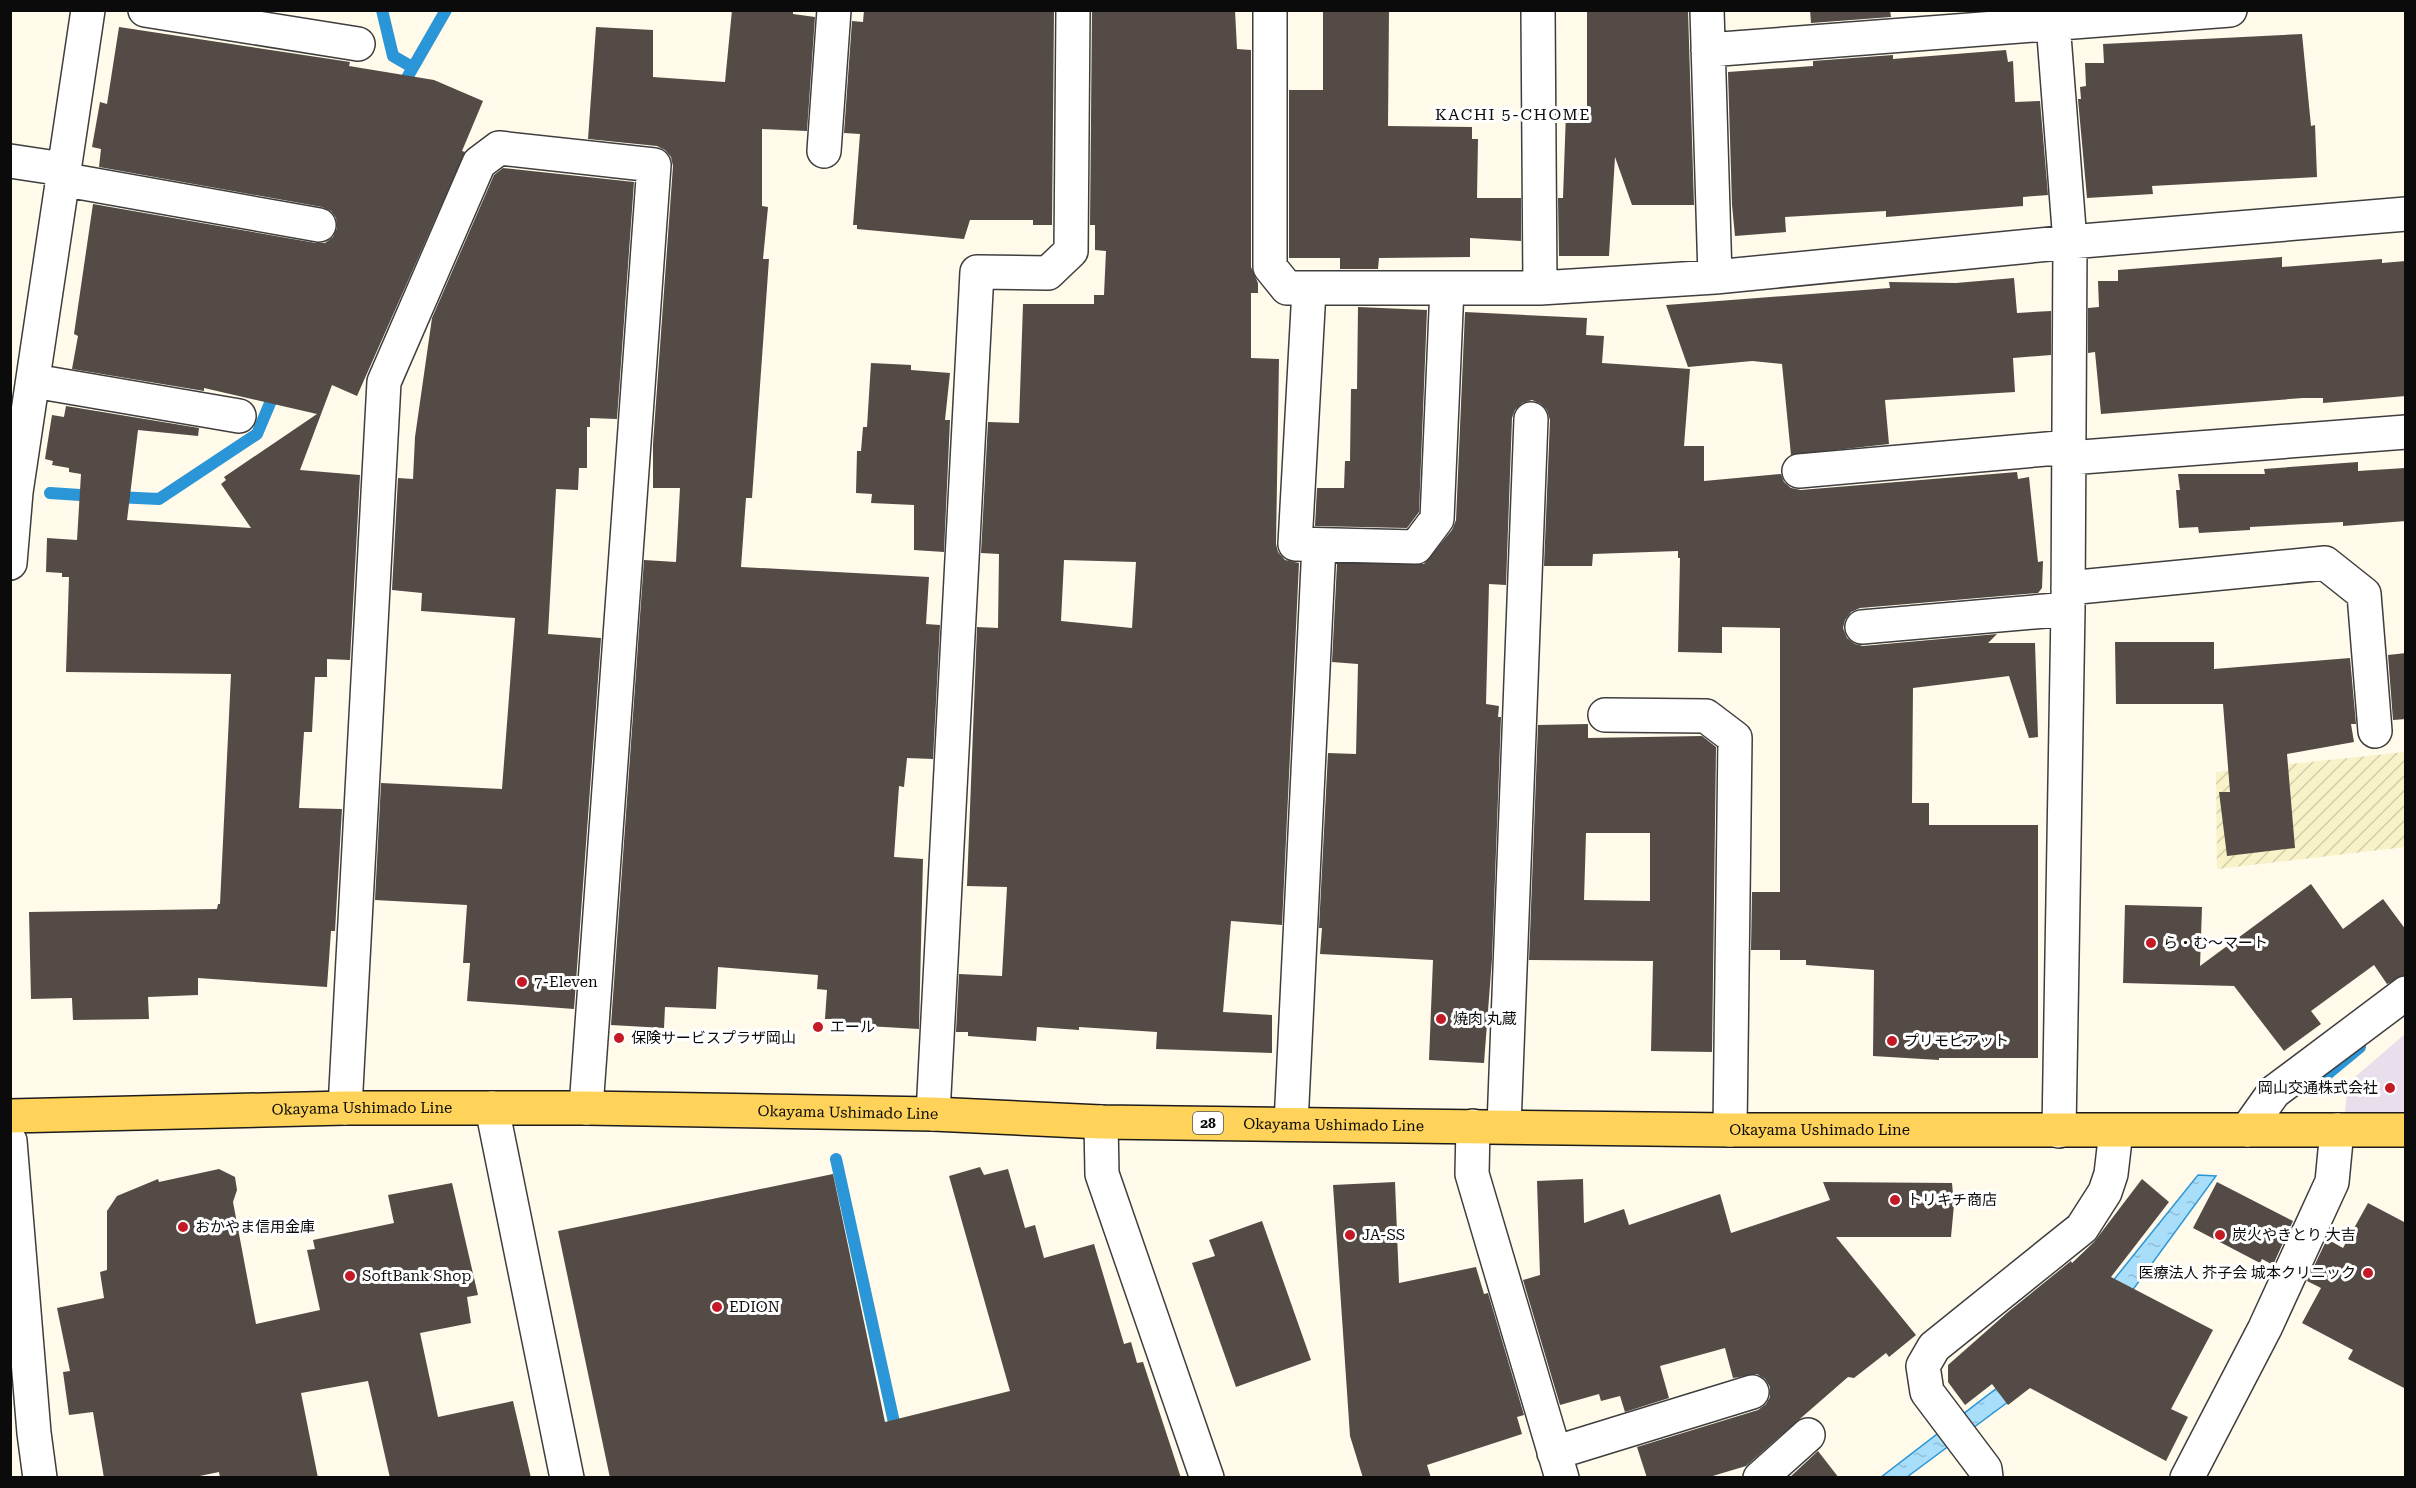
<svg xmlns="http://www.w3.org/2000/svg" width="2416" height="1488" font-family="'Roboto Serif','Noto Sans JP',serif">
<style>
.industrial{fill:#e9deeb}
.farmland{fill:url(#farmland-furrows)}
.water{fill:url(#water-ripples);stroke:#2b96d7;stroke-width:1.5}
.lines{fill:none;stroke-linecap:round;stroke-linejoin:round}
.stream{stroke:#2b96d7;stroke-width:12}
.building{fill:#544b46;fill-rule:evenodd}
.minor-casing{stroke:#3e3e3e;stroke-width:36}
.major-casing{stroke:#1c1c1c;stroke-width:36}
.minor{stroke:#fff;stroke-width:33}
.major{stroke:#ffd359;stroke-width:33}
.poi-dot{fill:#c41a26;stroke:#fff;stroke-width:2}
.labels{text-anchor:middle;dominant-baseline:central;stroke-width:6;stroke-linejoin:round;paint-order:stroke}
.shield{fill:#fff;stroke:#545454;stroke-width:1.5}
.shield-label{font-size:14px;font-weight:bold;fill:#0b0b0b}
.poi-label{font-size:15px;fill:#0b0b0b;stroke:#fff;text-anchor:start}
.street-label{font-size:15px;fill:#0b0b0b;stroke:#fff}
.neighbourhood-label{font-size:16px;letter-spacing:1.5px;fill:#0b0b0b;stroke:#fff}
</style>
<defs>
<pattern id="farmland-furrows" width="10" height="10" patternUnits="userSpaceOnUse" patternTransform="scale(1.5)"><rect width="10" height="10" fill="#f7f2c7"/><path d="M-1 1l2-2M0 10L10 0M9 11l2-2" fill="none" stroke="#d2ceaa"/></pattern>
<pattern id="water-ripples" width="26" height="14" patternUnits="userSpaceOnUse" patternTransform="scale(1.5)"><rect width="26" height="14" fill="#a9defb"/><path d="M2 4q2-2 4 0t4 0M15 11q2-2 4 0t4 0" fill="none" stroke="#90bdd6"/></pattern>
</defs>
<rect width="100%" height="100%" fill="#fffae9"/>
<!-- industrial -->
<path class="industrial" d="M 2405,1034 L 2405,1112 L 2345,1112 L 2348,1083 Z"/>
<!-- farmland -->
<path class="farmland" d="M 2405,752 L 2405,847 L 2217,869 L 2216,772 Z"/>
<!-- water -->
<path class="water" d="M 2198,1175 L 2216,1176 L 2102,1332 L 1907,1477 L 1880,1478 L 2075,1328 Z"/>
<g class="lines">
<!-- stream -->
<path class="stream" d="M 382,10 L 393,56 L 412,67
M 400,90 L 446,10
M 50,493 L 95,496
M 116,497 L 159,499 L 257,434 L 276,389
M 2314,1085 L 2360,1047
M 836,1159 L 897,1436"/>
</g>
<!-- building -->
<path class="building" d="M 732,10 L 793,10 L 793,14 L 815,17 L 807,131 L 762,129 L 762,206 L 768,207 L 763,259 L 769,259 L 752,498 L 746,498 L 741,567 L 929,577 L 926,624 L 940,625 L 933,759 L 907,758 L 904,787 L 899,786 L 894,857 L 923,859 L 919,1029 L 832,1024 L 832,1019 L 825,1019 L 827,990 L 817,989 L 818,975 L 718,967 L 716,1009 L 665,1007 L 664,1028 L 611,1025 L 644,560 L 676,562 L 680,488 L 653,488 L 653,444 L 673,166 L 671,157 L 665,150 L 657,146 L 588,139 L 596,27 L 653,30 L 653,77 L 725,82 Z
M 864,10 L 1054,10 L 1052,225 L 1033,225 L 1033,220 L 970,220 L 964,239 L 857,229 L 857,225 L 853,225 L 860,134 L 844,133 L 852,21 L 863,22 Z
M 1092,10 L 1235,10 L 1237,49 L 1251,50 L 1251,267 L 1258,283 L 1258,293 L 1251,293 L 1251,358 L 1279,359 L 1276,544 L 1278,552 L 1285,560 L 1299,563 L 1282,925 L 1231,921 L 1223,1012 L 1272,1015 L 1272,1053 L 1156,1049 L 1157,1032 L 1079,1027 L 1079,1030 L 1037,1027 L 1036,1041 L 968,1036 L 968,1032 L 956,1032 L 959,974 L 1002,976 L 1007,887 L 967,886 L 977,627 L 998,628 L 999,554 L 981,553 L 988,422 L 1019,423 L 1023,304 L 1094,304 L 1094,295 L 1104,295 L 1106,251 L 1095,250 L 1095,225 L 1090,225 ZM 1064,560 L 1136,562 L 1132,628 L 1061,621 Z
M 1323,10 L 1389,10 L 1388,126 L 1472,127 L 1472,139 L 1478,139 L 1477,198 L 1521,198 L 1521,241 L 1470,238 L 1470,257 L 1379,258 L 1378,269 L 1340,269 L 1340,258 L 1289,258 L 1289,90 L 1323,90 Z
M 1587,10 L 1688,10 L 1694,205 L 1632,205 L 1615,157 L 1609,256 L 1559,256 L 1558,198 L 1563,198 L 1566,112 L 1587,111 Z
M 1810,10 L 1890,10 L 1891,17 L 1811,23 Z
M 119,27 L 350,62 L 349,66 L 434,80 L 483,101 L 462,151 L 465,152 L 357,396 L 332,385 L 300,470 L 360,475 L 350,660 L 327,659 L 327,677 L 315,677 L 312,732 L 304,732 L 299,808 L 342,809 L 335,931 L 331,931 L 327,987 L 198,978 L 198,995 L 148,997 L 149,1019 L 73,1020 L 72,998 L 31,999 L 29,912 L 217,909 L 218,904 L 220,904 L 231,674 L 66,672 L 69,577 L 62,577 L 62,573 L 46,572 L 47,538 L 77,540 L 81,474 L 69,472 L 69,468 L 52,465 L 53,461 L 45,459 L 52,415 L 64,417 L 66,406 L 199,428 L 198,436 L 138,430 L 127,520 L 251,528 L 221,484 L 226,480 L 224,477 L 317,414 L 204,388 L 204,391 L 72,369 L 78,336 L 74,334 L 93,204 L 316,243 L 325,243 L 333,237 L 337,228 L 336,218 L 331,211 L 322,207 L 99,167 L 101,149 L 92,147 L 100,102 L 107,104 Z
M 2302,34 L 2311,126 L 2315,125 L 2317,177 L 2152,186 L 2153,194 L 2087,198 L 2078,99 L 2081,99 L 2080,87 L 2086,86 L 2085,63 L 2104,63 L 2103,44 Z
M 2006,50 L 2008,62 L 2013,61 L 2015,102 L 2040,101 L 2048,195 L 2023,197 L 2023,206 L 1961,211 L 1886,217 L 1886,211 L 1785,217 L 1786,232 L 1735,236 L 1732,205 L 1728,72 L 1813,66 L 1813,61 L 1893,55 L 1893,59 Z
M 503,168 L 634,182 L 617,419 L 590,418 L 590,427 L 587,427 L 587,468 L 579,468 L 578,490 L 556,489 L 548,634 L 601,638 L 574,1009 L 467,1001 L 470,963 L 463,963 L 467,905 L 375,900 L 381,783 L 502,789 L 515,618 L 421,611 L 422,593 L 392,590 L 398,478 L 413,479 L 415,437 L 432,318 L 494,175 Z
M 2282,257 L 2282,267 L 2382,259 L 2382,263 L 2406,261 L 2406,396 L 2323,403 L 2323,398 L 2303,398 L 2101,414 L 2095,352 L 2088,353 L 2088,308 L 2099,307 L 2098,281 L 2118,281 L 2118,270 Z
M 2014,278 L 2017,313 L 2051,311 L 2051,355 L 2013,358 L 2015,392 L 1885,400 L 1889,444 L 1791,455 L 1782,364 L 1752,361 L 1688,367 L 1666,305 L 1890,288 L 1889,282 L 1956,283 Z
M 1358,307 L 1427,310 L 1419,512 L 1407,528 L 1315,526 L 1317,488 L 1344,488 L 1345,461 L 1350,461 L 1351,389 L 1357,389 Z
M 1465,312 L 1587,318 L 1586,335 L 1604,336 L 1602,363 L 1690,369 L 1684,446 L 1704,446 L 1704,481 L 1781,474 L 1784,482 L 1791,488 L 1801,490 L 2017,472 L 2018,479 L 2029,477 L 2038,562 L 2043,561 L 2042,588 L 2038,593 L 1860,608 L 1851,612 L 1845,620 L 1843,628 L 1847,638 L 1855,644 L 1863,646 L 1997,634 L 1988,643 L 2035,643 L 2038,737 L 2029,738 L 2009,676 L 1913,688 L 1912,803 L 1929,803 L 1929,825 L 2038,825 L 2038,1058 L 1939,1058 L 1939,1060 L 1873,1056 L 1874,970 L 1806,965 L 1806,960 L 1780,960 L 1780,950 L 1751,950 L 1752,892 L 1780,892 L 1780,628 L 1722,627 L 1722,653 L 1678,652 L 1680,558 L 1678,558 L 1678,551 L 1593,554 L 1592,566 L 1544,566 L 1550,420 L 1547,410 L 1541,404 L 1532,400 L 1522,403 L 1515,410 L 1512,418 L 1506,585 L 1489,584 L 1486,704 L 1499,706 L 1498,717 L 1501,717 L 1492,959 L 1484,1063 L 1429,1060 L 1433,960 L 1320,954 L 1322,928 L 1319,928 L 1328,753 L 1356,754 L 1358,664 L 1332,662 L 1337,564 L 1424,564 L 1452,530 L 1456,520 Z
M 871,363 L 911,365 L 911,370 L 950,373 L 945,420 L 950,420 L 944,552 L 914,550 L 914,505 L 871,503 L 872,494 L 856,493 L 857,451 L 861,451 L 863,427 L 867,427 Z
M 2358,462 L 2358,471 L 2405,468 L 2406,521 L 2343,526 L 2343,522 L 2250,527 L 2250,530 L 2199,533 L 2198,527 L 2179,528 L 2176,490 L 2180,490 L 2178,474 L 2265,474 L 2264,469 Z
M 2115,642 L 2214,642 L 2214,669 L 2350,658 L 2356,724 L 2351,724 L 2354,742 L 2287,754 L 2295,848 L 2227,856 L 2219,792 L 2230,792 L 2223,704 L 2116,704 Z
M 2406,653 L 2406,719 L 2393,720 L 2388,655 Z
M 1588,724 L 1588,738 L 1702,736 L 1716,747 L 1712,1052 L 1651,1051 L 1653,961 L 1529,960 L 1538,725 ZM 1586,833 L 1650,833 L 1650,901 L 1584,900 Z
M 2311,884 L 2343,929 L 2383,899 L 2406,930 L 2406,975 L 2387,984 L 2374,965 L 2311,1011 L 2321,1024 L 2284,1051 L 2234,986 L 2123,983 L 2125,905 L 2202,907 L 2200,966 Z
M 980,1167 L 984,1175 L 1008,1169 L 1025,1228 L 1035,1225 L 1044,1258 L 1094,1244 L 1124,1344 L 1131,1342 L 1137,1363 L 1143,1362 L 1181,1478 L 610,1478 L 558,1231 L 833,1174 L 885,1422 L 1010,1391 L 949,1176 Z
M 219,1169 L 235,1177 L 237,1190 L 233,1202 L 256,1324 L 320,1310 L 307,1250 L 315,1249 L 313,1240 L 394,1223 L 388,1195 L 452,1183 L 478,1295 L 467,1297 L 471,1323 L 420,1333 L 438,1417 L 513,1401 L 531,1478 L 390,1478 L 368,1381 L 301,1393 L 318,1478 L 220,1478 L 219,1472 L 190,1478 L 104,1478 L 93,1412 L 69,1415 L 63,1372 L 70,1371 L 57,1308 L 104,1298 L 100,1272 L 107,1270 L 107,1211 L 117,1196 L 158,1179 L 159,1182 Z
M 1583,1179 L 1584,1223 L 1624,1209 L 1629,1225 L 1720,1194 L 1731,1233 L 1830,1200 L 1823,1182 L 1952,1183 L 1953,1194 L 1955,1194 L 1951,1237 L 1836,1237 L 1916,1335 L 1889,1357 L 1886,1353 L 1854,1378 L 1848,1377 L 1746,1466 L 1706,1478 L 1647,1478 L 1637,1447 L 1758,1410 L 1766,1404 L 1770,1397 L 1770,1387 L 1765,1379 L 1757,1374 L 1733,1378 L 1725,1348 L 1660,1366 L 1669,1398 L 1625,1412 L 1620,1396 L 1601,1401 L 1599,1394 L 1560,1405 L 1523,1280 L 1540,1275 L 1537,1181 Z
M 2142,1179 L 2169,1202 L 2111,1277 L 2213,1330 L 2171,1409 L 2188,1417 L 2166,1461 L 2030,1388 L 2008,1405 L 1992,1384 L 1965,1405 L 1948,1382 L 1948,1365 L 2008,1312 L 2071,1261 L 2072,1263 L 2094,1242 Z
M 1395,1182 L 1399,1283 L 1476,1267 L 1484,1294 L 1488,1293 L 1524,1415 L 1517,1417 L 1522,1434 L 1427,1465 L 1431,1478 L 1363,1478 L 1350,1436 L 1333,1185 Z
M 2217,1182 L 2293,1221 L 2273,1265 L 2262,1259 L 2260,1263 L 2193,1228 Z
M 2368,1203 L 2406,1223 L 2406,1389 L 2348,1359 L 2353,1350 L 2302,1323 L 2321,1288 L 2307,1281 L 2327,1239 L 2343,1248 Z
M 1262,1221 L 1311,1360 L 1236,1387 L 1192,1263 L 1215,1256 L 1209,1240 Z
M 1818,1451 L 1839,1478 L 1789,1478 Z"/>
<g class="lines">
<!-- minor casing -->
<g class="minor-casing">
<path id="minor" d="M 145,10 L 358,44
M 1270,10 L 1270,267 L 1287,288 L 1540,288 L 1715,277 L 2070,242 L 2406,214
M 1538,10 L 1540,288
M 1707,10 L 1715,277
M 2052,10 L 2070,242 L 2068,609 L 2059,1131
M 1708,50 L 2230,10
M 824,151 L 834,10
M 10,161 L 63,169
M 61,179 L 319,225
M 1309,290 L 1295,544 L 1416,547 L 1437,519 L 1447,288
M 34,381 L 239,416
M 2069,458 L 2406,432
M 1799,471 L 2069,447
M 10,563 L 16,492 L 88,10
M 2068,588 L 2325,563 L 2364,594 L 2375,731
M 1862,627 L 2068,609
M 1605,715 L 1706,716 L 1735,738 L 1730,1130
M 345,1108 L 384,382 L 479,163 L 499,148 L 654,165 L 586,1108
M 492,1108 L 567,1478
M 933,1114 L 977,272 L 1048,273 L 1071,251 L 1073,10
M 1101,1122 L 1102,1174 L 1207,1478
M 1291,1124 L 1319,545
M 1473,1126 L 1472,1174 L 1562,1478
M 1504,1126 L 1531,419
M 2247,1130 L 2274,1092 L 2406,993
M 10,1141 L 34,1433 L 40,1478
M 1554,1453 L 1752,1392
M 1760,1478 L 1808,1435
M 1986,1478 L 1985,1469 L 1927,1392 L 1923,1366 L 1934,1347 L 2082,1228 L 2105,1192 L 2111,1174 L 2116,1131
M 2187,1478 L 2265,1328 L 2332,1182 L 2337,1130"/>
</g>
<!-- major casing -->
<g class="major-casing">
<g id="major">
<path id="s1" d="M 10,1116 L 345,1108 L 586,1108 L 933,1114 L 1101,1122 L 1730,1130 L 2406,1130"/>
</g>
</g>
<!-- minor -->
<use href="#minor" class="minor"/>
<!-- major -->
<use href="#major" class="major"/>
</g>
<!-- markers -->
<g class="poi-dot">
<circle cx="2151" cy="943" r="6"/>
<circle cx="522" cy="982" r="6"/>
<circle cx="1441" cy="1019" r="6"/>
<circle cx="818" cy="1027" r="6"/>
<circle cx="619" cy="1038" r="6"/>
<circle cx="1892" cy="1041" r="6"/>
<circle cx="2390" cy="1088" r="6"/>
<circle cx="1895" cy="1200" r="6"/>
<circle cx="183" cy="1227" r="6"/>
<circle cx="1350" cy="1235" r="6"/>
<circle cx="2220" cy="1235" r="6"/>
<circle cx="2368" cy="1273" r="6"/>
<circle cx="350" cy="1276" r="6"/>
<circle cx="717" cy="1307" r="6"/>
</g>
<g class="labels">
<!-- shield labels -->
<rect class="shield" x="1193" y="1112" width="30" height="22" rx="4.5"/>
<g class="shield-label">
<text x="1208" y="1123">28</text>
</g>
<!-- poi labels -->
<g class="poi-label">
<text x="2163" y="943">ら・む〜マート</text>
<text x="534" y="982">7-Eleven</text>
<text x="1453" y="1019">焼肉 丸蔵</text>
<text x="830" y="1027">エール</text>
<text x="631" y="1038">保険サービスプラザ岡山</text>
<text x="1904" y="1041">プリモピアット</text>
<text x="2378" y="1088" text-anchor="end">岡山交通株式会社</text>
<text x="1907" y="1200">トリキチ商店</text>
<text x="195" y="1227">おかやま信用金庫</text>
<text x="1362" y="1235">JA-SS</text>
<text x="2232" y="1235">炭火やきとり 大吉</text>
<text x="2356" y="1273" text-anchor="end">医療法人 芥子会 城本クリニック</text>
<text x="362" y="1276">SoftBank Shop</text>
<text x="729" y="1307">EDION</text>
</g>
<!-- street labels -->
<g class="street-label">
<text stroke="none"><textPath href="#s1" startOffset="352">Okayama Ushimado Line</textPath></text>
<text stroke="none"><textPath href="#s1" startOffset="838">Okayama Ushimado Line</textPath></text>
<text stroke="none"><textPath href="#s1" startOffset="1324">Okayama Ushimado Line</textPath></text>
<text stroke="none"><textPath href="#s1" startOffset="1810">Okayama Ushimado Line</textPath></text>
</g>
<!-- neighbourhood labels -->
<g class="neighbourhood-label">
<text x="1513" y="114">KACHI 5-CHOME</text>
</g>
</g>
<!-- border -->
<rect width="2416" height="1488" fill="none" stroke="#0b0b0b" stroke-width="24"/>
</svg>
